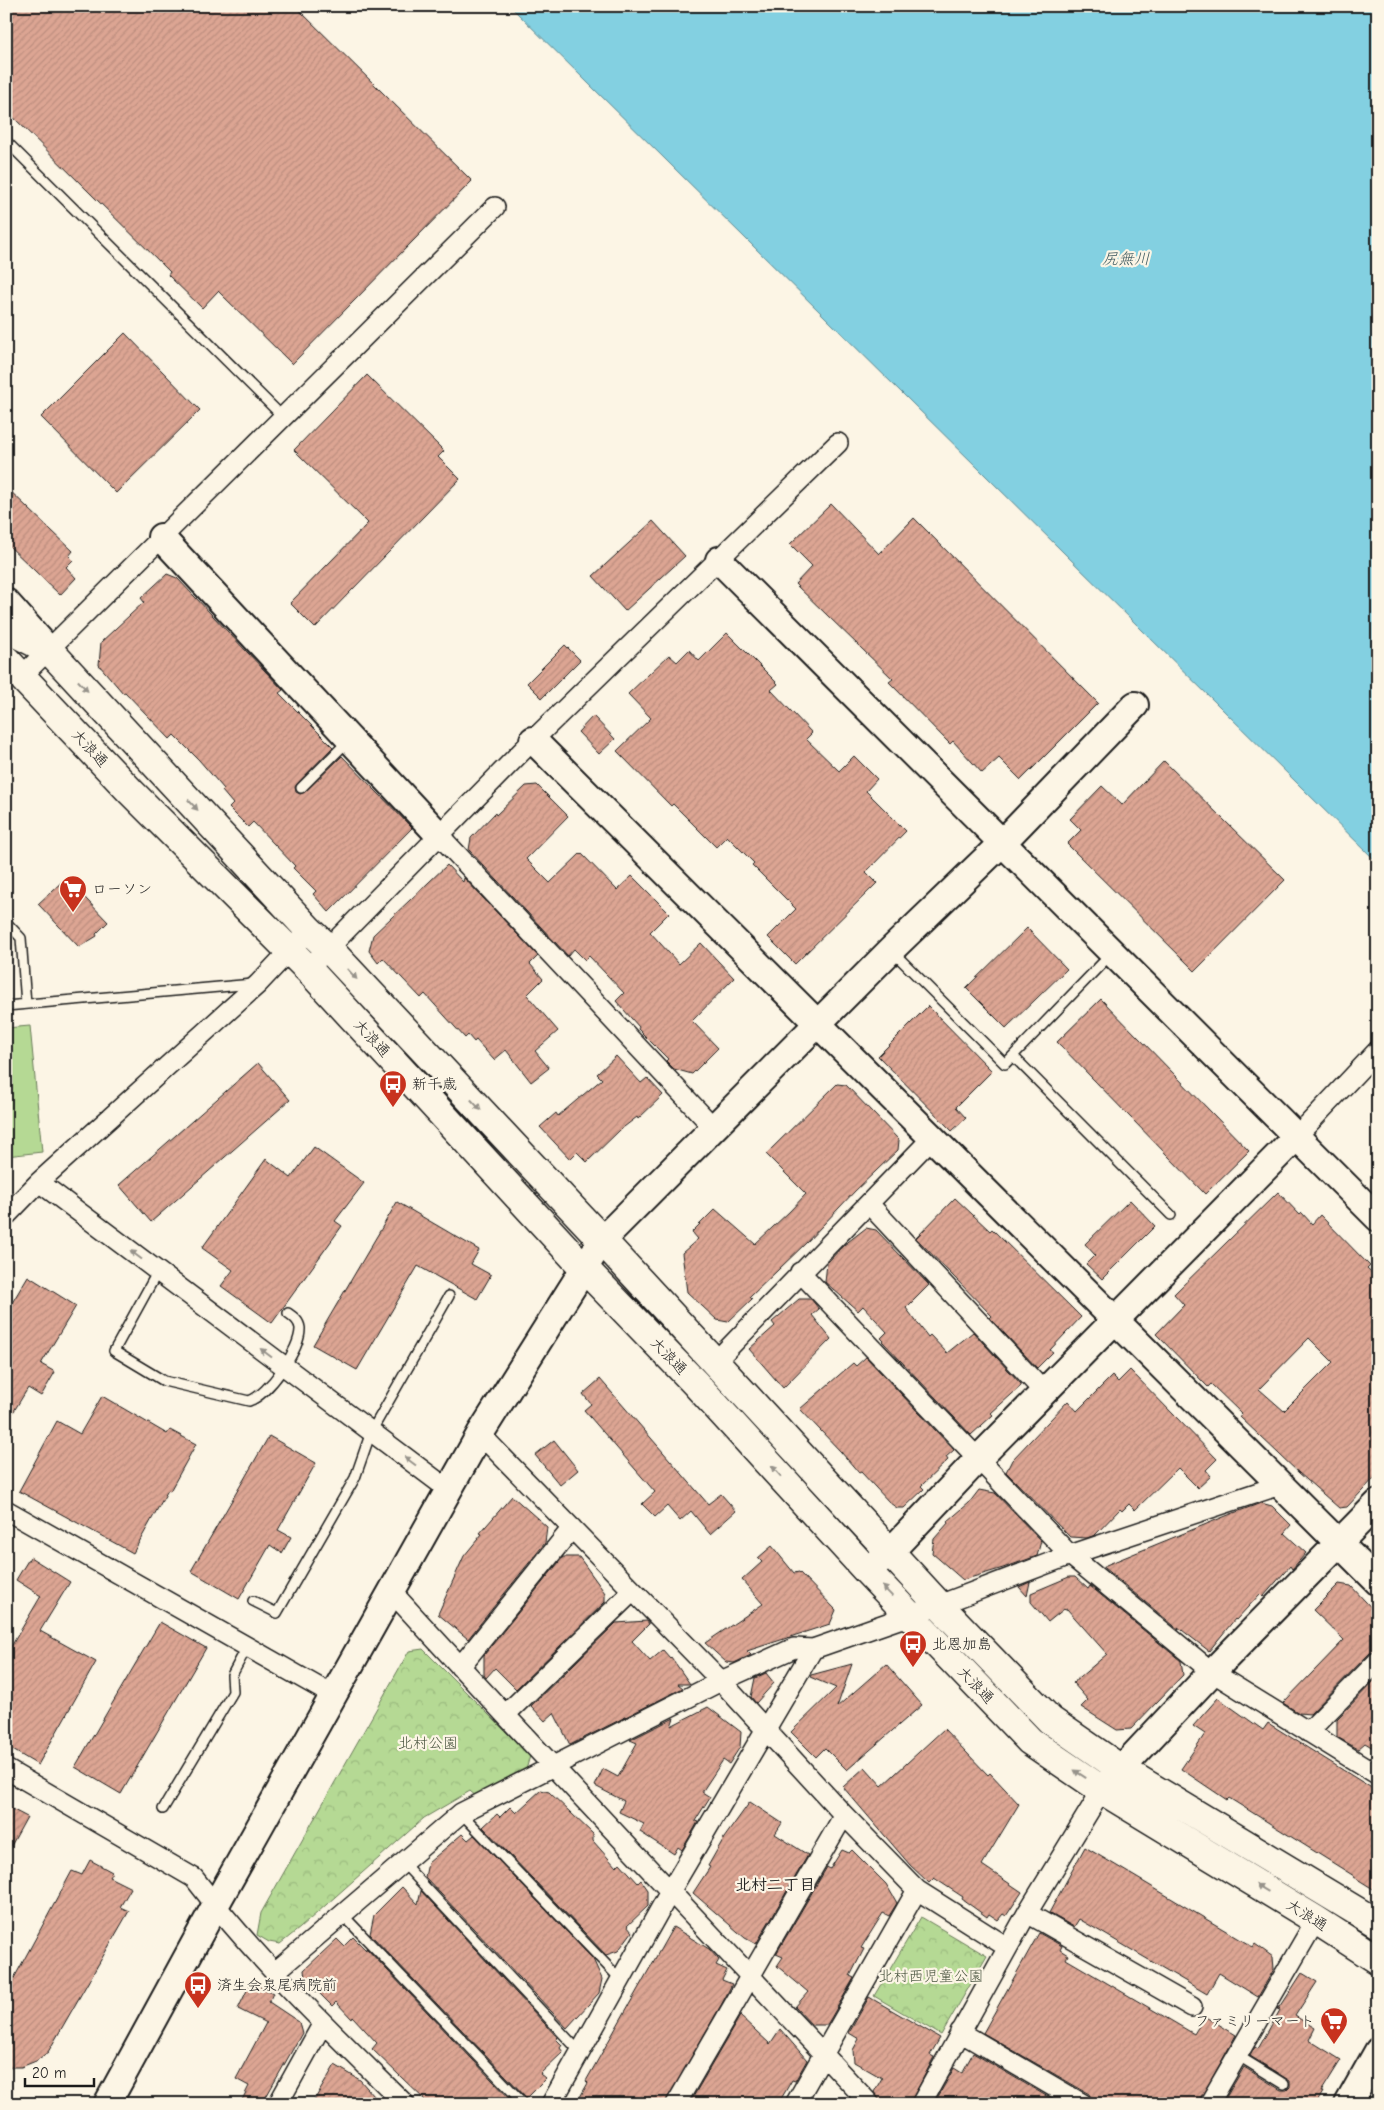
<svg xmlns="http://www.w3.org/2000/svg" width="1384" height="2110" font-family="'Comic Neue','Klee One',sans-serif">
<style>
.park{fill:url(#park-crowns);stroke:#687a58}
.pitch{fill:#b5d994;stroke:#687a58}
.water{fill:#83d0e1;stroke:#5a8892}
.building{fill:url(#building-hatch);stroke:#1c1c1c;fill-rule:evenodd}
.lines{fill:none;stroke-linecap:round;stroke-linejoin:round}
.lane-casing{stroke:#1c1c1c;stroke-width:12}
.street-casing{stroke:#1c1c1c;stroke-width:22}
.secondary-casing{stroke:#1c1c1c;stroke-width:30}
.primary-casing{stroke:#1c1c1c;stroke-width:31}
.lane{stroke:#fcf5e5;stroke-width:9}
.street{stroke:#fcf5e5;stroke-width:19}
.secondary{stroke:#fcf5e5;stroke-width:26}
.primary{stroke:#fcf5e5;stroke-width:28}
.oneway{fill:#97938b}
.labels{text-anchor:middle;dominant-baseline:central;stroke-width:4.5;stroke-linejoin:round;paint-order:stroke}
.street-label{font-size:15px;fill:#1c1c1c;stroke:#fcf5e5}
.poi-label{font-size:15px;fill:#1c1c1c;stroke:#fcf5e5;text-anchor:start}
.park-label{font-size:15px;fill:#4a5540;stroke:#fcf5e5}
.water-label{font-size:16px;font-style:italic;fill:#405b61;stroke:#fcf5e5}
.neighbourhood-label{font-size:16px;font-weight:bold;fill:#1c1c1c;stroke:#fcf5e5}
</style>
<defs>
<pattern id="park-crowns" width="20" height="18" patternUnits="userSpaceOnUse" patternTransform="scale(1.25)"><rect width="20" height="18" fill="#b5d994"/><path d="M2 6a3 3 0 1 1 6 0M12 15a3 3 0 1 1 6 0" fill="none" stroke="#9bba7f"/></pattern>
<pattern id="building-hatch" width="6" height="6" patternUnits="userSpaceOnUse" patternTransform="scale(1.25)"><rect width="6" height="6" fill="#dca593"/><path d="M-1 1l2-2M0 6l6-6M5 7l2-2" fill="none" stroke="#bc8d7e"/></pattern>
</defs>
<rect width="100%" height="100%" fill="#fcf5e5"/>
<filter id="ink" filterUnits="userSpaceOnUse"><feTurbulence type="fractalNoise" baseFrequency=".02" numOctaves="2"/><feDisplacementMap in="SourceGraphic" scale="10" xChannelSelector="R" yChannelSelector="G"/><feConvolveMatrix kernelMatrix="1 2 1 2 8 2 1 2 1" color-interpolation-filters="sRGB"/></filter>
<g filter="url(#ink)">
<!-- park -->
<path class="park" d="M 423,1649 L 530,1756 L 525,1773 L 478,1798 L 470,1791 L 424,1818 L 300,1928 L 280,1944 L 269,1942 L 257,1935 L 261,1913 L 409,1651 Z
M 921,1917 L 987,1956 L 941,2035 L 874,1996 Z"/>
<!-- pitch -->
<path class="pitch" d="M 30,1026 L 42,1152 L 6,1156 L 6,1028 Z"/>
<!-- water -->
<path class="water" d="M 510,6 L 1378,6 L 1378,863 Z"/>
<!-- building -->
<path class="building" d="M 6,6 L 295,6 L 472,181 L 292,364 L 218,291 L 202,308 L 168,275 L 170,272 L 6,110 Z
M 125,333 L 200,410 L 116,493 L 41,417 Z
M 367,375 L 444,451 L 438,457 L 460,479 L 315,628 L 290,603 L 368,523 L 294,450 Z
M 6,487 L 73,551 L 69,556 L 73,560 L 66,567 L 76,578 L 60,595 L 6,543 Z
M 831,504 L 879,554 L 914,518 L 1098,703 L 1021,780 L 999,758 L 982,773 L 953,741 L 950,744 L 889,682 L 893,679 L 795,584 L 812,566 L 790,544 Z
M 653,521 L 685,556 L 625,611 L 593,576 Z
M 167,574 L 177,578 L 283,690 L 279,693 L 333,747 L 297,784 L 295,787 L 296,792 L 300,794 L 305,792 L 342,756 L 412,828 L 329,912 L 313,894 L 316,891 L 293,868 L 295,866 L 253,822 L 248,827 L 229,808 L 233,804 L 222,791 L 224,789 L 199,760 L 174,735 L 170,739 L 125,692 L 123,693 L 99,665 L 101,642 L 144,602 L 141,598 Z
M 727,633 L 778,684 L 771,690 L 812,733 L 806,739 L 839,771 L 854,756 L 877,779 L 866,791 L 906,831 L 866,872 L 877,883 L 795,964 L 768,937 L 796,909 L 752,865 L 754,863 L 727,836 L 716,847 L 673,804 L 671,806 L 617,751 L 651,718 L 628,694 L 669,655 L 677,662 L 689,650 L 699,661 Z
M 565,645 L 580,660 L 542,698 L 527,683 Z
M 593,716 L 615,739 L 599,754 L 578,732 Z
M 1164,761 L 1285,880 L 1195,971 L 1067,844 L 1081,830 L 1070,819 L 1102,786 L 1122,805 Z
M 537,785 L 568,816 L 526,859 L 550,883 L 581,853 L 617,890 L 632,876 L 669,913 L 650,932 L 679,964 L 701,943 L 734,978 L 692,1021 L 718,1048 L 692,1074 L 674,1069 L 666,1061 L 668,1059 L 638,1029 L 639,1027 L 616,1001 L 624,993 L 589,956 L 585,960 L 574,949 L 568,956 L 469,850 L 471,838 L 495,813 L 496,815 L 526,786 Z
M 447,865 L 463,882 L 464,878 L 538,956 L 530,964 L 543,979 L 527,995 L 558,1031 L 535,1051 L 549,1068 L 531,1082 L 506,1050 L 494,1060 L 476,1040 L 474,1042 L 468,1035 L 465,1038 L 425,994 L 421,998 L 383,958 L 378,963 L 369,951 L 373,935 Z
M 66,878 L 108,922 L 96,934 L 97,936 L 79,947 L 38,904 Z
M 1027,928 L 1067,969 L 1006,1028 L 966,988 Z
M 1101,999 L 1249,1151 L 1205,1194 L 1057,1042 Z
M 928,1006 L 992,1071 L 956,1107 L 966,1118 L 952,1131 L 878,1056 Z
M 616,1056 L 641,1083 L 647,1078 L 663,1095 L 638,1119 L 637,1117 L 620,1130 L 587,1162 L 577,1152 L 570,1159 L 540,1127 L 556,1113 L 558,1116 L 602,1079 L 597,1074 Z
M 258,1063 L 290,1100 L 151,1222 L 119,1185 Z
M 837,1084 L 846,1085 L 899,1140 L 898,1150 L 855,1191 L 806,1243 L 750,1297 L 752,1299 L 728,1322 L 717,1320 L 687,1292 L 682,1253 L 698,1239 L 692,1232 L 715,1209 L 755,1244 L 790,1211 L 806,1194 L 766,1154 Z
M 314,1147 L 364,1183 L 335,1221 L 342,1226 L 272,1323 L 221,1286 L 233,1270 L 202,1248 L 266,1159 L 291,1178 Z
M 1278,1192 L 1300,1215 L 1302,1213 L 1312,1224 L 1320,1215 L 1370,1266 L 1367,1269 L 1378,1279 L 1378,1474 L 1347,1507 L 1339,1508 L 1299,1473 L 1240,1417 L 1242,1414 L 1211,1384 L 1208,1387 L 1156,1334 L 1184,1305 L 1174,1294 ZM 1309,1338 L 1333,1362 L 1284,1411 L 1259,1389 Z
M 955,1198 L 990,1231 L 992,1229 L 1081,1317 L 1050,1350 L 1053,1352 L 1037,1368 L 990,1318 L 992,1316 L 916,1238 Z
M 1130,1200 L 1155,1226 L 1102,1279 L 1086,1264 L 1095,1255 L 1085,1244 Z
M 397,1202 L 479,1250 L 471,1264 L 491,1275 L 477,1299 L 418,1266 L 357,1370 L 313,1345 Z
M 866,1228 L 876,1230 L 929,1285 L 906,1308 L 928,1337 L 930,1335 L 947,1353 L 973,1332 L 1021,1384 L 1021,1386 L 991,1413 L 993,1415 L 971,1435 L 883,1342 L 884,1341 L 881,1338 L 887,1332 L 863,1306 L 858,1311 L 825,1282 L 827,1263 L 844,1245 Z
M 28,1276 L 76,1306 L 41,1364 L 55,1372 L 41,1396 L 28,1388 L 6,1424 L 6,1313 Z
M 799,1299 L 811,1299 L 819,1309 L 812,1315 L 831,1339 L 783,1388 L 749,1349 L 775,1326 L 772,1322 Z
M 866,1357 L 954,1450 L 946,1457 L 948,1460 L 921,1486 L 924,1489 L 904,1508 L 897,1508 L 890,1503 L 861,1472 L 859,1473 L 841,1452 L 800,1409 L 853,1363 L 856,1366 Z
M 1130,1370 L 1217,1459 L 1206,1470 L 1211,1476 L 1198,1488 L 1178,1468 L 1135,1510 L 1129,1504 L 1122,1511 L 1120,1509 L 1095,1535 L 1087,1538 L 1070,1537 L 1006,1472 L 1012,1460 L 1068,1401 L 1077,1411 L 1112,1376 L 1118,1382 Z
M 600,1379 L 708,1504 L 721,1494 L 736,1511 L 710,1534 L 691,1511 L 680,1521 L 667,1506 L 655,1517 L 642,1504 L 655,1492 L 584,1410 L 591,1404 L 583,1394 Z
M 102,1396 L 167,1434 L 170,1430 L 196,1444 L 170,1491 L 168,1490 L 133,1553 L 19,1491 L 57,1421 L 80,1434 Z
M 269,1436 L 316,1463 L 278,1530 L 291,1537 L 282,1553 L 270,1545 L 239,1599 L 191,1571 Z
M 554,1440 L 578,1470 L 560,1485 L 535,1455 Z
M 979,1490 L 995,1493 L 1041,1541 L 1037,1556 L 1003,1568 L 963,1580 L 932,1553 L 934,1539 L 949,1522 L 948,1521 L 969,1503 Z
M 512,1496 L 547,1527 L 545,1543 L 468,1639 L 438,1614 L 464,1556 L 482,1534 L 480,1533 Z
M 1261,1503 L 1272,1506 L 1291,1525 L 1284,1533 L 1306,1553 L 1292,1569 L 1290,1566 L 1263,1597 L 1260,1594 L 1236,1620 L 1235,1619 L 1209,1651 L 1178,1627 L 1179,1630 L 1104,1568 L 1106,1565 L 1231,1514 Z
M 772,1546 L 794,1573 L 799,1572 L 836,1610 L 830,1624 L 747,1651 L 751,1655 L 734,1663 L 726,1662 L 705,1643 L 763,1604 L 742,1580 L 762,1562 L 758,1558 Z
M 30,1557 L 70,1582 L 40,1631 L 96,1662 L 38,1765 L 6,1746 L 6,1655 L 41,1596 L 16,1580 Z
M 563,1557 L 579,1557 L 605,1593 L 605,1602 L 516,1689 L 495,1668 L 486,1678 L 484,1675 L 484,1655 Z
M 1069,1577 L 1075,1577 L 1088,1589 L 1090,1586 L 1181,1661 L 1183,1675 L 1131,1729 L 1117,1730 L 1081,1707 L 1088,1700 L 1073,1683 L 1107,1654 L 1067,1609 L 1065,1610 L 1064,1609 L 1048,1622 L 1031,1602 L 1031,1593 Z
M 1030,1582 L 1027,1596 L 1019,1587 Z
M 1339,1584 L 1351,1586 L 1378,1615 L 1378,1650 L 1370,1653 L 1310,1714 L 1299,1713 L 1283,1703 L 1344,1640 L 1313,1610 Z
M 647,1621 L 649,1624 L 632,1641 L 650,1661 L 663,1650 L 670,1658 L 671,1657 L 690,1684 L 678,1684 L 683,1688 L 570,1745 L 554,1713 L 545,1721 L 531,1706 L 616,1623 Z
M 160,1622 L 206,1648 L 121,1794 L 75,1767 Z
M 852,1664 L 837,1707 L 886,1664 L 922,1705 L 847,1770 L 825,1748 L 816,1757 L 791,1732 L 836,1688 L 810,1677 L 811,1675 Z
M 766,1673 L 774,1683 L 756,1703 L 751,1697 L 755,1678 Z
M 1378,1677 L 1378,1751 L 1365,1743 L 1358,1749 L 1337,1737 L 1337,1719 Z
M 1218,1698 L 1263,1730 L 1268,1723 L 1378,1792 L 1378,1892 L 1354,1877 L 1354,1876 L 1229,1798 L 1227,1800 L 1181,1769 L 1205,1734 L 1193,1726 Z
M 708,1707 L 741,1732 L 740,1747 L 729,1764 L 723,1760 L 702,1792 L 710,1797 L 695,1821 L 698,1822 L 682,1850 L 678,1847 L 674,1854 L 640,1832 L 644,1824 L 619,1812 L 624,1801 L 595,1786 L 603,1769 L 618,1777 L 637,1743 L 630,1740 L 674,1718 L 671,1726 Z
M 944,1729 L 988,1775 L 990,1773 L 1019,1804 L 982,1865 L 1022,1892 L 1006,1916 L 1003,1914 L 998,1920 L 989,1914 L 987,1917 L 962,1899 L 963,1897 L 934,1878 L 929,1883 L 910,1865 L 843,1787 L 865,1767 L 882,1786 Z
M 541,1790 L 549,1792 L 593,1834 L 593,1841 L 616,1867 L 620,1863 L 638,1883 L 641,1880 L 648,1890 L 648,1906 L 627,1926 L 632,1932 L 618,1951 L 606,1955 L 483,1827 L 497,1814 L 500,1817 L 510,1807 L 516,1813 Z
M 750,1802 L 782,1823 L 775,1834 L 808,1855 L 756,1944 L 745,1938 L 693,1893 L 710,1867 L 708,1866 L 724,1838 Z
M 6,1806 L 27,1817 L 6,1855 Z
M 462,1834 L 468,1840 L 474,1835 L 593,1959 L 602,1979 L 599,1993 L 567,2028 L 425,1877 L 428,1863 Z
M 1085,1847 L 1253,1947 L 1255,1944 L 1273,1957 L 1274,1969 L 1258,1997 L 1219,1973 L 1207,1994 L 1079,1919 L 1074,1927 L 1049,1913 Z
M 842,1850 L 849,1853 L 852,1850 L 886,1884 L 897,1903 L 889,1916 L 883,1913 L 861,1948 L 864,1949 L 850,1976 L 854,1978 L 827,2025 L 812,2025 L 795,2007 L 808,1992 L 777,1966 L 783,1957 L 776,1954 L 827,1867 L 830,1869 Z
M 90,1860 L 112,1872 L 109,1877 L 131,1888 L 120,1907 L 129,1911 L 48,2052 L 36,2061 L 21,2067 L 6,2067 L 6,1993 L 72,1871 L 82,1875 Z
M 402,1887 L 418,1904 L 421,1891 L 558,2038 L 556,2039 L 562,2045 L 560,2048 L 563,2052 L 540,2074 L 546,2079 L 527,2098 L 370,1934 L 374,1915 Z
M 673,1927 L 709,1949 L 719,1960 L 716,1965 L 727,1970 L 722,1980 L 732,1984 L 724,2000 L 665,2104 L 576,2104 L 588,2083 L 586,2081 Z
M 1039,1933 L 1062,1946 L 1060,1950 L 1068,1955 L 1066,1959 L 1194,2034 L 1205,2016 L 1236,2035 L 1198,2104 L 1094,2104 L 1089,2094 L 983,2033 Z
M 353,1937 L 366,1950 L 366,1948 L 515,2104 L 429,2104 L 372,2049 L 377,2043 L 353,2017 L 352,2019 L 336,2002 L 332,2006 L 317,1991 L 316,1992 L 305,1979 L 304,1970 L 337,1939 L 344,1946 Z
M 1302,1973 L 1317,1982 L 1295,2016 L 1315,2028 L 1309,2040 L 1341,2060 L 1321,2092 L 1323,2092 L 1316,2104 L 1222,2104 L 1244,2067 L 1281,2090 L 1287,2090 L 1290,2087 L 1290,2081 L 1287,2079 L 1250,2056 L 1255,2047 L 1258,2049 L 1280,2010 L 1277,2009 L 1279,2006 L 1279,2009 Z
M 251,1982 L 273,1993 L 269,2002 L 299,2022 L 302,2033 L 262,2104 L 240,2104 L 249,2086 L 236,2079 L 266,2023 L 238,2009 Z
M 869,1997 L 940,2038 L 930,2055 L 934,2057 L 910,2104 L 881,2104 L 874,2092 L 882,2078 L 854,2062 L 853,2050 L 859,2039 L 849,2033 Z
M 740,2016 L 770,2044 L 780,2029 L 807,2060 L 798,2076 L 795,2081 L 792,2080 L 778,2104 L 689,2104 Z
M 973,2053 L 1060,2104 L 934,2104 L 954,2068 L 962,2073 Z
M 335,2065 L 360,2080 L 381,2104 L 312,2104 Z"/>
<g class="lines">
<!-- lane casing -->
<g class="lane-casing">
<path id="lane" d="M 6,141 L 282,416
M 301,788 L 348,741
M 6,922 L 21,938 L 26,1004
M 893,952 L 1005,1064 L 1111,954
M 6,1006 L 253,984
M 1013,1056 L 1171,1215
M 158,1271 L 114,1351 L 164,1381 L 249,1401 C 268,1395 301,1349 300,1328 C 299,1321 294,1317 288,1313
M 253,1601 L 277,1613 L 355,1478 L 371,1432 L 449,1296
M 163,1809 L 233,1692 L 232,1675 L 247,1647
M 461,1813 L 621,1980
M 403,1863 L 580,2052
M 343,1915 L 524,2104
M 1237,2055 L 1284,2084"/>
</g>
<!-- street casing -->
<g class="street-casing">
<path id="street" d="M 22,676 L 495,207
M 439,835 L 713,1127
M 308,969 L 533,740 L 838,443
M 1296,1137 L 1378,1050
M 39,1182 L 449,1490
M 869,1204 L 1044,1392
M 6,1216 L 39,1182 L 258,984 L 309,930
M 800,1272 L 1070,1555 L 1212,1672 L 1378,1775
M 715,1362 L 932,1138
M 480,1434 L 721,1681 L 844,1815 L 917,1890 L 1007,1947
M 6,1510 L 334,1696
M 392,1592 C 549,1765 711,1933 870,2104
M 460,1667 L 572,1528
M 505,1715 L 633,1591
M 1308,1732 L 1378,1661
M 6,1769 L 194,1878 C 257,1960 331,2031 405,2104
M 1027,1913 L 1192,2007
M 274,1973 L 461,1813 L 721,1681 L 794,1648 L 813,1649 L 939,1605 L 1070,1555 L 1280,1485
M 960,2032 L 1083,2104
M 278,2104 L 323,2023
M 551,2104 L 671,1890 L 813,1649
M 676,2104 L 844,1815
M 795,2104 L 917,1890
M 921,2104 L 1027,1913 L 1102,1790
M 1209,2104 L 1316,1920"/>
</g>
<!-- secondary casing -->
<g class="secondary-casing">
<path id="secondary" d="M 161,537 L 439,835
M 719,560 L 1378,1218
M 6,602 L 47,648
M 533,740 L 1378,1582
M 867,1571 L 891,1551 L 978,1459 L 1296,1137
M 1106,1785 L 1212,1672 L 1378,1503
M 107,2104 L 215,1906 L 480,1434 L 602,1240 L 891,950 L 1003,842 L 1135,705
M 1348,2104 L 1378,2051"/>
</g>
<!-- primary casing -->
<g class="primary-casing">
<path id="primary" d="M 6,628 L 49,650 L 309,930 L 328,948 L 602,1240 L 939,1605 L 1050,1720 L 1121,1769 L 1378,1924
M 6,660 L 131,792 L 308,969 L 584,1268 L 695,1383 L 867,1571 L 1030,1741 L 1102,1790 L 1316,1920 L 1378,1960"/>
</g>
<!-- lane -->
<use href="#lane" class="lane"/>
<!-- street -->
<use href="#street" class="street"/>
<!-- secondary -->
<use href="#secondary" class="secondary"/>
<!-- primary -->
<use href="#primary" class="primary"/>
</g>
<!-- one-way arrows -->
<defs><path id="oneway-solid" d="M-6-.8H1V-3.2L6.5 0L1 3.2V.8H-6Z" transform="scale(1.25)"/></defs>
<g class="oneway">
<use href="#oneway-solid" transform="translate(83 686) rotate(47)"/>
<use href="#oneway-solid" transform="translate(193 805) rotate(47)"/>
<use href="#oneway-solid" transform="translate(352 974) rotate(47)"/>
<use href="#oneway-solid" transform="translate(476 1105) rotate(47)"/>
<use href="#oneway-solid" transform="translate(136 1255) rotate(-143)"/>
<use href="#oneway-solid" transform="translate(266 1353) rotate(-143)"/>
<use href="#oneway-solid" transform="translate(410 1461) rotate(-143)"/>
<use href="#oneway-solid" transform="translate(776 1471) rotate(-132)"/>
<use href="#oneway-solid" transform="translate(887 1591) rotate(-134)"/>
<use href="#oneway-solid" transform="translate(1080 1774) rotate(-146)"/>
<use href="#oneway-solid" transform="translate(1262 1888) rotate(-149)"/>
</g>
</g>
<!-- icons -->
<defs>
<g id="supermarket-pin" transform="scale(1.4375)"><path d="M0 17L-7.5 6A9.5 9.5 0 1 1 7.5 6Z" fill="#c8321e" stroke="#fcf5e5"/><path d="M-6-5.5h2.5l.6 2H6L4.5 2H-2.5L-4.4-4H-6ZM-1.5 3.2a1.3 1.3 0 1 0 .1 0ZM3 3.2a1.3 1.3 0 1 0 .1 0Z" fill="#fff"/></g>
<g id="bus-pin" transform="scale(1.4375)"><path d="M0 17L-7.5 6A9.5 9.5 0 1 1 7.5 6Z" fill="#c8321e" stroke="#fcf5e5"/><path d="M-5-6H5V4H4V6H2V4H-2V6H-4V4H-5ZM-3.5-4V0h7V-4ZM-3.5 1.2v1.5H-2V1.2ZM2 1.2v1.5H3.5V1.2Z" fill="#fff"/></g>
</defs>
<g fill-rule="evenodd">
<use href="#supermarket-pin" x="73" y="889"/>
<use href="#bus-pin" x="393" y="1084"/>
<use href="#bus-pin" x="913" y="1644"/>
<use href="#bus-pin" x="198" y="1985"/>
<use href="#supermarket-pin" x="1334" y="2021"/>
</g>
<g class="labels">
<!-- street labels -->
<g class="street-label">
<text transform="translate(90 748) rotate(47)">大浪通</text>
<text transform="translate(372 1038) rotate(47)">大浪通</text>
<text transform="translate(669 1356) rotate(46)">大浪通</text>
<text transform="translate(976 1685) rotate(46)">大浪通</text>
<text transform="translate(1307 1915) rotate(32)">大浪通</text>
</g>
<!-- poi labels -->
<g class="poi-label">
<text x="92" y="889">ローソン</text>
<text x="412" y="1084">新千歳</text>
<text x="932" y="1644">北恩加島</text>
<text x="217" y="1985">済生会泉尾病院前</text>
<text x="1315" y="2021" text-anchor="end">ファミリーマート</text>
</g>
<!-- park labels -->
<g class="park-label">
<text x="428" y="1743">北村公園</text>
<text x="931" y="1976">北村西児童公園</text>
</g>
<!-- water labels -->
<g class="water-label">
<text x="1126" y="259">尻無川</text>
</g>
<!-- neighbourhood labels -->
<g class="neighbourhood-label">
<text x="775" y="1885">北村二丁目</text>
</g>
</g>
<!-- margin -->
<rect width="1384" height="2110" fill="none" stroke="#fcf5e5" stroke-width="25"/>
<rect x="12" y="12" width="1359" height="2085" fill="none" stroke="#1c1c1c" stroke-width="2" filter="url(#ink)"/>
<!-- scale -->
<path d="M25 2078v8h69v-8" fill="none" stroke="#1c1c1c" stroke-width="2.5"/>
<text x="32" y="2078" font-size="15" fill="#1c1c1c" stroke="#fcf5e5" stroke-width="4" paint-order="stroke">20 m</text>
</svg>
